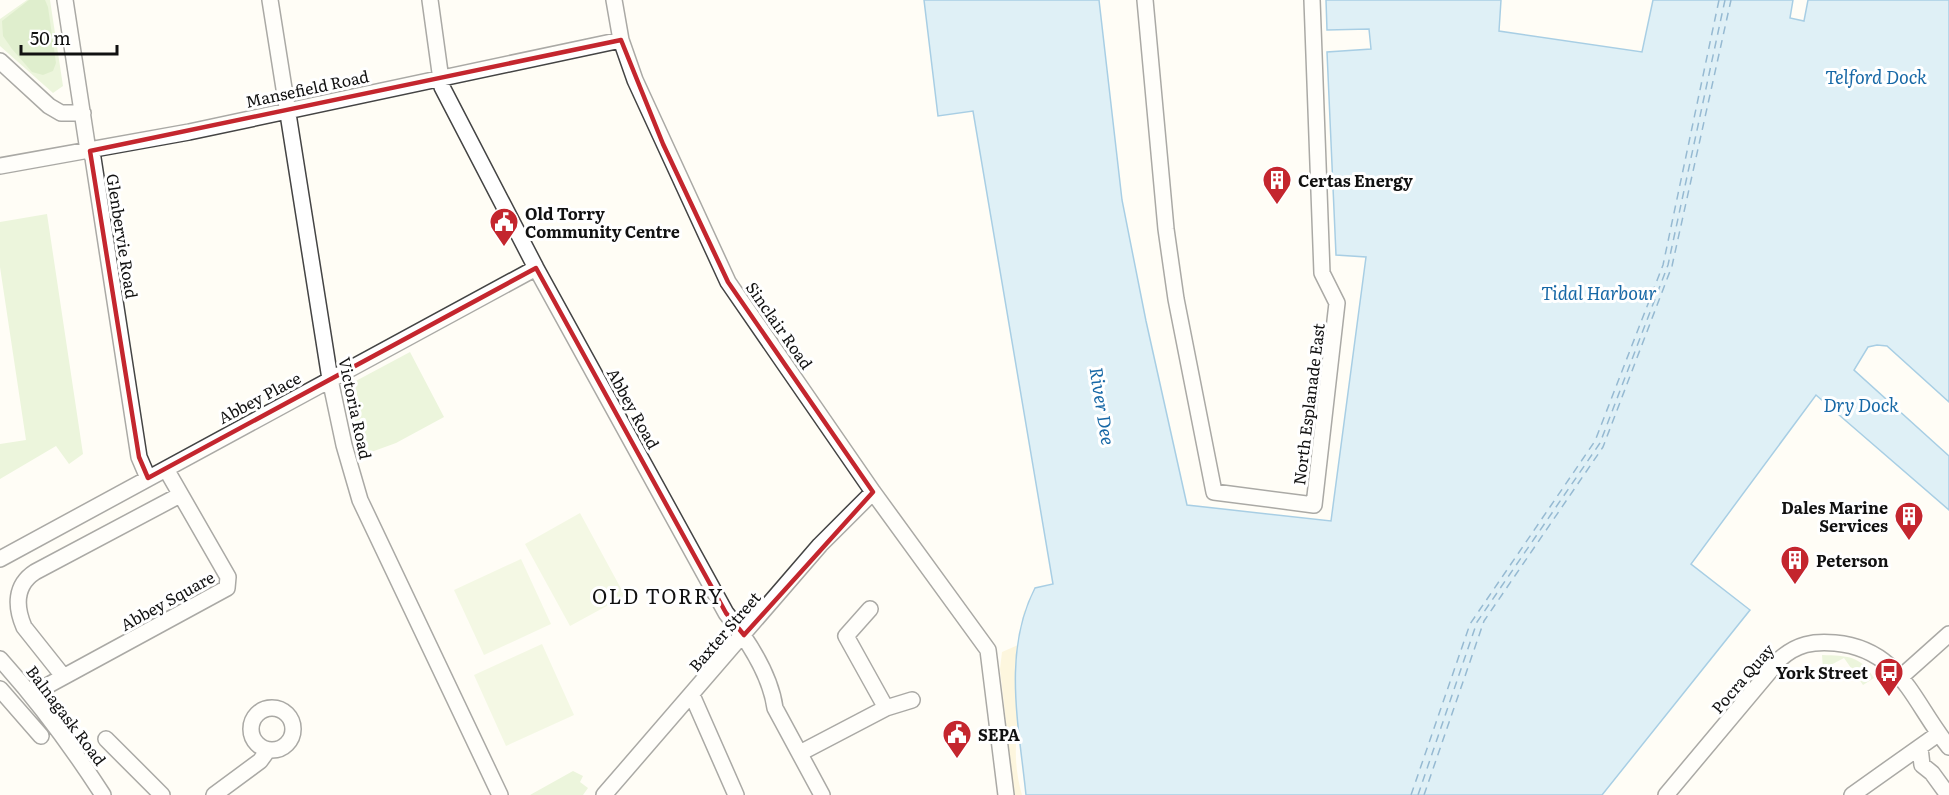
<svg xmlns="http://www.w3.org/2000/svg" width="1949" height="795" font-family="Literata,serif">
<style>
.green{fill:#d5ebbd}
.forest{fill:#b9dc9c}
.sand{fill:#fbeec1}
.pitch{fill:#e6f2cf}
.water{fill:#b9e0f7;stroke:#3f96cf;stroke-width:1.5}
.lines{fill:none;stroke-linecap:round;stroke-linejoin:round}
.ferry{stroke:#1768a6;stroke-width:1.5;stroke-dasharray:8 6;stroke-linecap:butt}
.minor-casing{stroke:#444;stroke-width:18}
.minor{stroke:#fff;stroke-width:15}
.marked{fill:none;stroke:#c4262e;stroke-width:4.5;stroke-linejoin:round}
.labels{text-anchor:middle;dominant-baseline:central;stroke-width:6;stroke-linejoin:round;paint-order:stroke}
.street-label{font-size:16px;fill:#111;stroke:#fff}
.poi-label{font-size:16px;font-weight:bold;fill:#111;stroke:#fff;text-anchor:start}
.water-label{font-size:18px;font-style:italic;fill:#1768a6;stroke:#fff}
.quarter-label{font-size:20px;letter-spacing:1.5px;fill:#111;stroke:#fff}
</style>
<rect width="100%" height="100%" fill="#fffdf5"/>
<!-- green -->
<path class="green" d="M 27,0 L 50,0 L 63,86 L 53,93 L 0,46 L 0,19 Z
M 47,214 L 83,454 L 69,464 L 56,446 L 0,479 L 0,444 L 26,440 L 0,267 L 0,222 Z
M 410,352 L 444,417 L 396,443 L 363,455 L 348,390 L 352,383 Z
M 1822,655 C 1847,656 1860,655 1874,678 L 1863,685 L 1844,658 L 1823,669 Z
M 573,771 L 583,776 L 580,782 L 588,788 L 583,795 L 530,795 Z"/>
<!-- forest -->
<path class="forest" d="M 29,0 L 45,0 L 48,7 L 56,63 L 53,71 L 43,75 L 32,72 L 12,49 L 3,36 L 2,21 Z"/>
<!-- sand -->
<path class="sand" d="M 1024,610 L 1032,617 L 1021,717 C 1013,741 1015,771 1022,795 L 1014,795 L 1000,669 L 1002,652 L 1018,645 Z"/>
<!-- pitch -->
<path class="pitch" d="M 580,513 L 625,596 L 570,626 L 525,544 Z
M 521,559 L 551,624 L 484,655 L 454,590 Z
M 542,644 L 574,715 L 506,746 L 474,675 Z"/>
<!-- water -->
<path class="water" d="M 924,0 L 1099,0 L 1122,200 L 1146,321 L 1187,505 L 1331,521 L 1366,257 L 1336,255 L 1327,52 L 1371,49 L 1369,29 L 1327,30 L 1326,0 L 1501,0 L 1499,31 L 1642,52 L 1653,0 L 1793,0 L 1790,18 L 1804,21 L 1808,0 L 1949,0 L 1949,402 L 1887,346 L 1877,345 L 1868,347 L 1854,370 L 1949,456 L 1949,510 L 1816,395 L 1691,564 L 1750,610 L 1602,795 L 1026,795 C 1019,726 1002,652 1035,588 L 1053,584 L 973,111 L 938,116 Z"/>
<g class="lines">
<!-- ferry -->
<path class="ferry" d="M 1411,795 L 1470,624 L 1595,441 L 1663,265 L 1719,0
M 1418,795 L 1477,622 L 1600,443 L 1668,265 L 1725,0
M 1424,795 L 1484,621 L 1603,447 L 1672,266 L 1731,0"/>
<!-- minor casing -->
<g class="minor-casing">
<path id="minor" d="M 65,0 L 87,144 L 93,158 L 139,457 L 148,478
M 270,0 L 330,379 L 344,445 L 360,500 L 500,795
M 430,0 L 442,87 L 536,268 L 726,613 C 747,639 770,673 775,708 L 822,795
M 614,0 L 621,40 L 635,80 L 728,282 L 873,492 L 988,650 L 1006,795
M 1145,0 L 1166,229 L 1176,299 L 1214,492 L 1314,505 L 1337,303 L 1322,273 L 1312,0
M 0,61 L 49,106 L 61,113 L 83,113
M 0,166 L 189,132 L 621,40
M 0,559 L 536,268
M 0,659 C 39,702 72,747 103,795
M 63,676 L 24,627 C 15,606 15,585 35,572 L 180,495
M 1902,676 L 1949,634
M 0,689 L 41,736
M 32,694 L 227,588 L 228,577 L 166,469
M 692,695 L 736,795
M 886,708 L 912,700
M251 729a21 21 0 1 1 42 0a21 21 0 1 1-42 0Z
M 106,739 L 162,795
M 1920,748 L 1922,765 L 1932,773 L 1948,795
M 800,753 L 886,708 L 846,636 L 870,609
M 214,795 L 260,761 L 268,750
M 604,795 L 820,545 L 873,492
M 1666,795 L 1780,659 C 1797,644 1813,641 1835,643 C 1901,649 1913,703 1949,747
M 1852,795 L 1938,734"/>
</g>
<!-- minor -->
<use href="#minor" class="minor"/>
</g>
<!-- marked area -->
<path d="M0 0H1949V795H0ZM 621,40 L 663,144 L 728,282 L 873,492 L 744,635 L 726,613 L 536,268 L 148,478 L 139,457 L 90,151 Z" fill="#fffdf5" fill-opacity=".55" fill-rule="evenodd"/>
<path class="marked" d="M 621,40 L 663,144 L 728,282 L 873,492 L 744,635 L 726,613 L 536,268 L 148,478 L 139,457 L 90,151 Z"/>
<!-- icons -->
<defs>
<g id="building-pin" transform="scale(1.5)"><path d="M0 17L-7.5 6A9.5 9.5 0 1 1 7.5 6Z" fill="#c4262e" stroke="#fff"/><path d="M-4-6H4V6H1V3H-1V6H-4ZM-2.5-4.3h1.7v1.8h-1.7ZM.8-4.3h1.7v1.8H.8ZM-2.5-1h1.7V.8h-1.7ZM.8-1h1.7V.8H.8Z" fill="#fff"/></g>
<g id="civic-pin" transform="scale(1.5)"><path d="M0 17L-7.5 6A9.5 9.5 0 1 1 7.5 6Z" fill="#c4262e" stroke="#fff"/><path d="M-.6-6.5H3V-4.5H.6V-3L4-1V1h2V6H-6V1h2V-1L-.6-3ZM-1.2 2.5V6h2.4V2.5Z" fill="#fff"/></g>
<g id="bus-pin" transform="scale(1.5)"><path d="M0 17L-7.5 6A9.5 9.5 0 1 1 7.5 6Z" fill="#c4262e" stroke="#fff"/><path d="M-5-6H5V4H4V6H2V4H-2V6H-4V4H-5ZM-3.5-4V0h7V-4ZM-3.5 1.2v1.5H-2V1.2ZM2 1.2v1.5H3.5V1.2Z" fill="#fff"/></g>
</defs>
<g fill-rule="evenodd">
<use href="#building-pin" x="1277" y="180"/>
<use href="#civic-pin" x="504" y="222"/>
<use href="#building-pin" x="1909" y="516"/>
<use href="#building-pin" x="1795" y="560"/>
<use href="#bus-pin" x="1889" y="672"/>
<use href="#civic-pin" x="957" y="734"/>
</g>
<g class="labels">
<!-- street labels -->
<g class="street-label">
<text transform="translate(307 88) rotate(-12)">Mansefield Road</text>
<text transform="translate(123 236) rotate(81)">Glenbervie Road</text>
<text transform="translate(780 325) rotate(55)">Sinclair Road</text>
<text transform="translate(259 397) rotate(-28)">Abbey Place</text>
<text transform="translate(1308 404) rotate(-83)">North Esplanade East</text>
<text transform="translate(356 408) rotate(78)">Victoria Road</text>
<text transform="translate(634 408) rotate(61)">Abbey Road</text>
<text transform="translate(167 600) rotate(-29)">Abbey Square</text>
<text transform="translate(724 631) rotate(-49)">Baxter Street</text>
<text transform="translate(1742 678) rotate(-49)">Pocra Quay</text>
<text transform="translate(67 715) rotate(53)">Balnagask Road</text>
</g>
<!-- poi labels -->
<g class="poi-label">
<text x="1298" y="180">Certas Energy</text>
<text x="525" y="213">Old Torry<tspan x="525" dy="18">Community Centre</tspan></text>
<text x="1888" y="507" text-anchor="end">Dales Marine<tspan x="1888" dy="18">Services</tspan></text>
<text x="1816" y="560">Peterson</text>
<text x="1868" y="672" text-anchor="end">York Street</text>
<text x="978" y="734">SEPA</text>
</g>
<!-- water labels -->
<g class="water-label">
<text x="1876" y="76">Telford Dock</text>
<text x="1599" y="292">Tidal Harbour</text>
<text x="1861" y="404">Dry Dock</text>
<text transform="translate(1103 406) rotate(81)">River Dee</text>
</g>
<!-- quarter labels -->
<g class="quarter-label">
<text x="658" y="595">OLD TORRY</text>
</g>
</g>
<!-- scale -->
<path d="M21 45v9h96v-9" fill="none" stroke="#111111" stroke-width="3"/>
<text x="30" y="45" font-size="18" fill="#111111" stroke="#ffffff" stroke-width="4.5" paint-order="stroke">50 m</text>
</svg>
